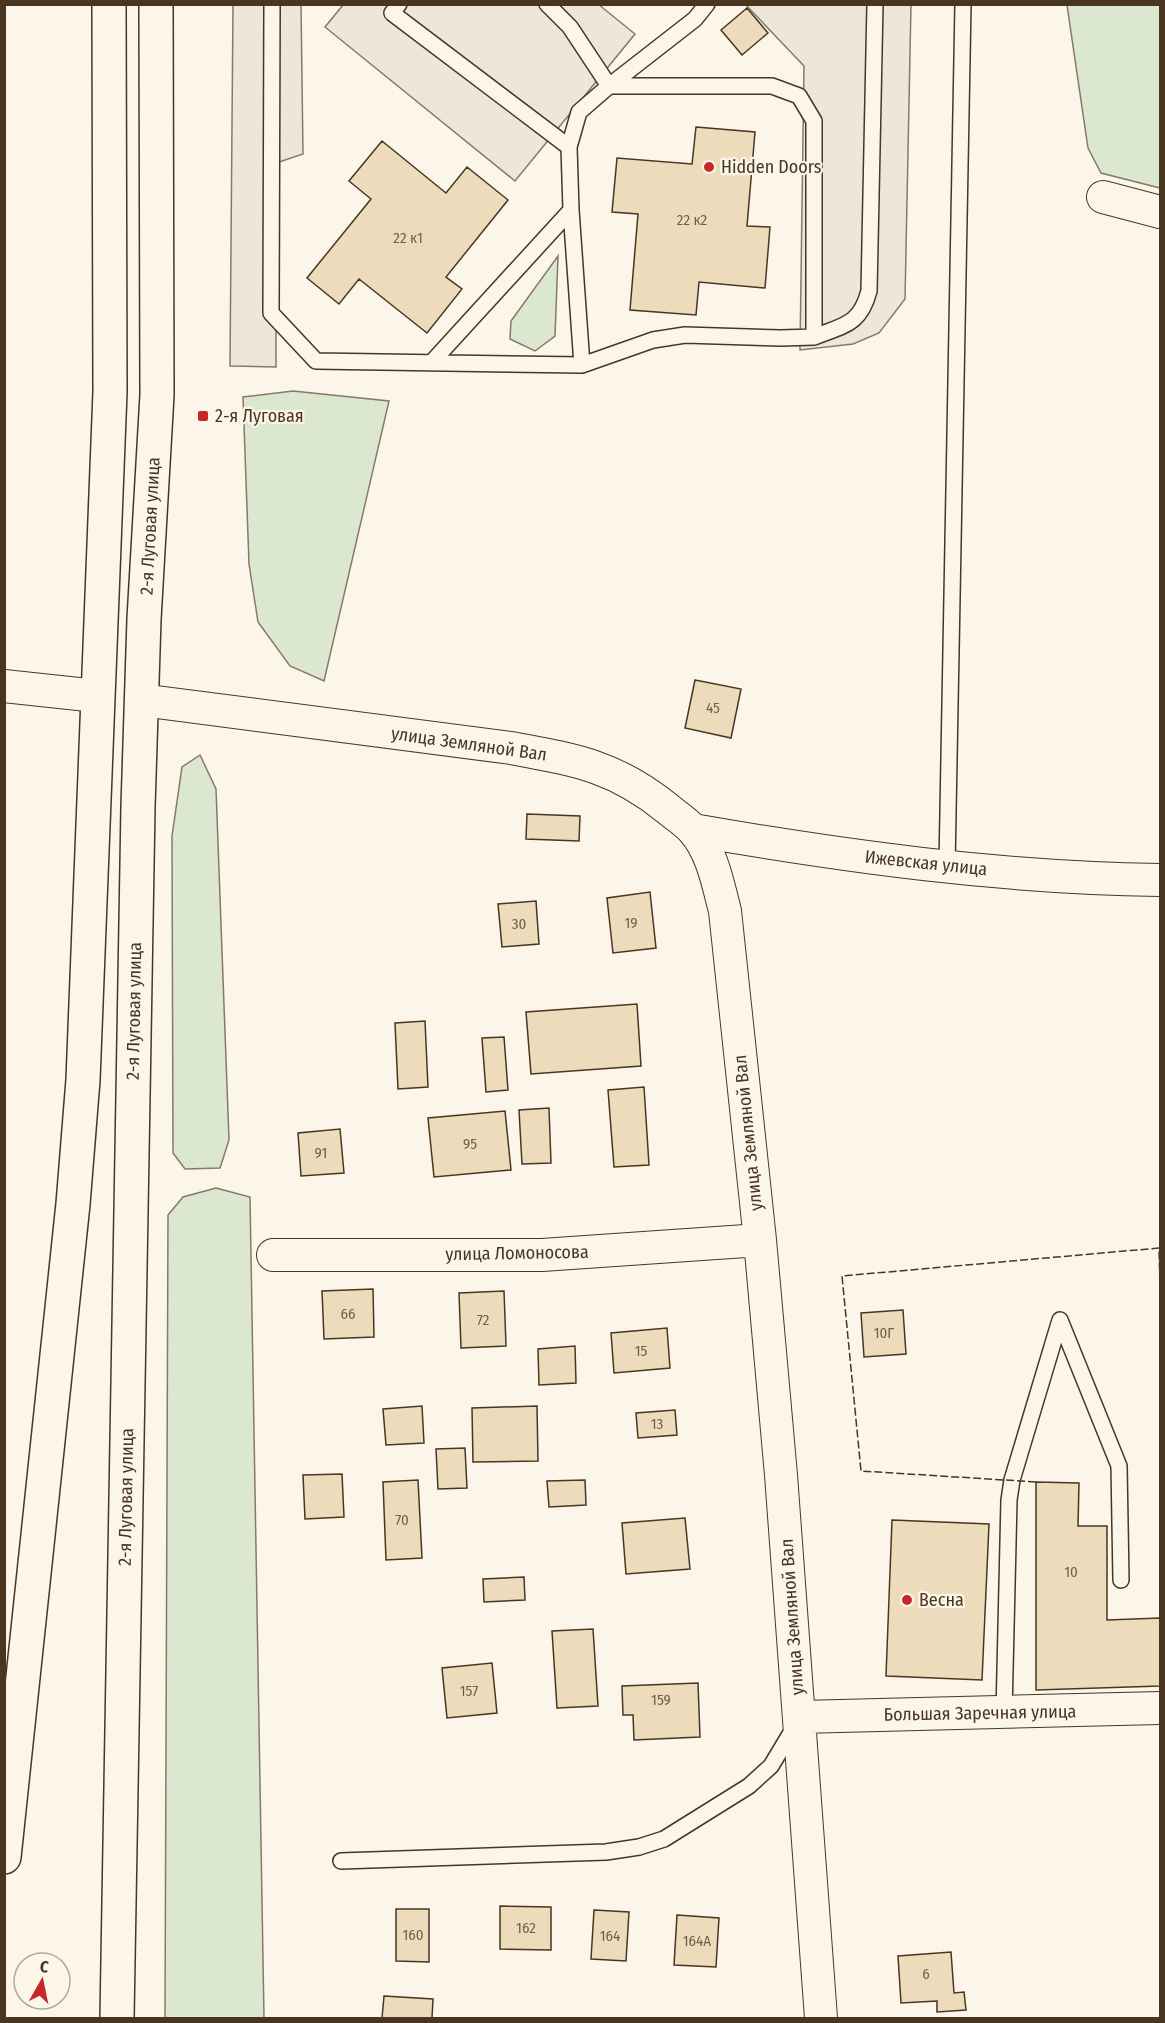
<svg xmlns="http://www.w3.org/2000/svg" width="1165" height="2023" font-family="'Fira Sans Condensed',sans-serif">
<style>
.green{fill:#dce7d0;stroke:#887966;stroke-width:1.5}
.parking{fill:#ede7d9;stroke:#887966;stroke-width:1.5}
.building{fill:#ecdcbc;stroke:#4a3520;stroke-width:1.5}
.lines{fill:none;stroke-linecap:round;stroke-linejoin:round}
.lane-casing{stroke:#4a3520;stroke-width:18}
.street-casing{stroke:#4a3520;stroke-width:34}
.secondary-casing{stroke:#4a3520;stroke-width:36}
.lane{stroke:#fbf6e9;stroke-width:15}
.street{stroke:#fbf6e9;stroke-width:32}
.secondary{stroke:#fbf6e9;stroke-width:33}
.fence{stroke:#4a3520;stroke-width:1.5;stroke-dasharray:8 3;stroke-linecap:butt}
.poi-dot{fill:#c62828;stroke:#fbf6e9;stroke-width:2}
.labels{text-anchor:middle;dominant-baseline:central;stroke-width:4.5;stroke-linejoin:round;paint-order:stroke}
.number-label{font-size:15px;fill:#725f47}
.poi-label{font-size:18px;fill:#4a3520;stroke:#fbf6e9;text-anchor:start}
.street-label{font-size:18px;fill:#4a3520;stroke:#fbf6e9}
</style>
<rect width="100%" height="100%" fill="#fbf6e9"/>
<!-- green -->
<path class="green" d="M 1067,5 L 1160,5 L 1160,188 L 1101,173 L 1088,148 Z
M 558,256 L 555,336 L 535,351 L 510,339 L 511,321 Z
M 293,391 L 389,401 L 324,681 L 290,666 L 258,622 L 249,564 L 243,397 Z
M 200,755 L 216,789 L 229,1140 L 220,1168 L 185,1169 L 173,1153 L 172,836 L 182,767 Z
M 216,1188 L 250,1197 L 264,2018 L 165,2018 L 168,1215 L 183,1197 Z"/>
<!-- parking -->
<path class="parking" d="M 598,4 L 635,34 L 515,181 L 325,27 L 343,5 Z
M 233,5 L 301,5 L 303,154 L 276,163 L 276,367 L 230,366 Z
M 746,5 L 911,5 L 905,299 L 879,333 L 853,344 L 800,350 L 804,66 Z"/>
<!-- building -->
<path class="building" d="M 747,8 L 768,33 L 742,55 L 721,30 Z
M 696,127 L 755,132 L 747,226 L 770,227 L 765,288 L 699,282 L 696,315 L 630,310 L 638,214 L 612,212 L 617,158 L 692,164 Z
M 382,141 L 446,193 L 467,167 L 508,200 L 446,277 L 462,289 L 427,333 L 359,279 L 339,304 L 307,278 L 371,199 L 349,181 Z
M 695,680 L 741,689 L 731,738 L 685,728 Z
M 527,814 L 580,816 L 579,841 L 526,839 Z
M 650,892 L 656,948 L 613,953 L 607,898 Z
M 536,901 L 539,944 L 502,947 L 498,904 Z
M 637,1004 L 641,1066 L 531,1074 L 526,1012 Z
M 425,1021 L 428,1087 L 398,1089 L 395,1023 Z
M 504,1037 L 508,1090 L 486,1092 L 482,1038 Z
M 644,1087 L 649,1165 L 614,1167 L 608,1090 Z
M 549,1108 L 551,1163 L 522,1164 L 519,1110 Z
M 505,1111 L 511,1170 L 434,1177 L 428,1118 Z
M 340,1129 L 344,1173 L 301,1176 L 298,1133 Z
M 373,1289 L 374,1337 L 324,1339 L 322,1291 Z
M 504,1291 L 506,1346 L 461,1348 L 459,1293 Z
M 903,1310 L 906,1354 L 864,1357 L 861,1313 Z
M 667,1328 L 670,1368 L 614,1373 L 611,1333 Z
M 575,1346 L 576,1383 L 539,1385 L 538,1349 Z
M 422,1406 L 424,1443 L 386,1445 L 383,1409 Z
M 537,1406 L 538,1461 L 473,1462 L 472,1408 Z
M 675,1410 L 677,1435 L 638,1438 L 636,1413 Z
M 465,1448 L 467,1488 L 438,1489 L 436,1449 Z
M 342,1474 L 344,1517 L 305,1519 L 303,1475 Z
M 418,1480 L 422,1558 L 386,1560 L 383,1482 Z
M 585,1480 L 586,1505 L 549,1507 L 547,1481 Z
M 1036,1482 L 1079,1483 L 1078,1526 L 1107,1526 L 1107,1620 L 1160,1618 L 1160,1686 L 1036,1690 Z
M 685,1518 L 690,1569 L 626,1574 L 622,1523 Z
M 892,1520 L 989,1524 L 982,1680 L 886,1676 Z
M 524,1577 L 525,1600 L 484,1602 L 483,1579 Z
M 593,1629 L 598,1706 L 557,1708 L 552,1631 Z
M 492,1663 L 497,1713 L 447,1718 L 442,1668 Z
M 698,1683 L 700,1737 L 634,1740 L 633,1715 L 623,1715 L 622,1686 Z
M 500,1906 L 551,1907 L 551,1950 L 500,1949 Z
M 396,1909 L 429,1909 L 429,1962 L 396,1961 Z
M 594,1910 L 629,1912 L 626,1961 L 591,1959 Z
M 677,1915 L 719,1918 L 716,1967 L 674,1965 Z
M 951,1952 L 954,1993 L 964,1992 L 966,2010 L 937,2012 L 937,2001 L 901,2003 L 898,1956 Z
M 384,1996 L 433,1999 L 432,2018 L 382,2018 Z"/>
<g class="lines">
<!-- lane casing -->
<g class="lane-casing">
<path id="lane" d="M 272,4 L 271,313 L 316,361 L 582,365 L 653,340 L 685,335 L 781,338 L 814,337 L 814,121 L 799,96 L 772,86 L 609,86
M 399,4 L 392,13 L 569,147
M 547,4 L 570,27 L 609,86
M 814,337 C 844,325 860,325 869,291 L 875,4
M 432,362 L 571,210
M 582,365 L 571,210 L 569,147 L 579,112 L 609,86 L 695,19 L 707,4
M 947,866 L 963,4
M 1004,1713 L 1009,1500 L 1012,1480 L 1060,1320 L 1119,1466 L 1121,1580
M 341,1861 L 606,1852 L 639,1847 L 664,1839 L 749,1786 L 771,1766 L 795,1726"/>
</g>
<!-- street casing -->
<g class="street-casing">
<path id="street" d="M 1103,197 L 1160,212
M 4,686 L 97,696
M 141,700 L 511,748 C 576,760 615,766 668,809 C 676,816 686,822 693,830 C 712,851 718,884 725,911 L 760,1240 L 781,1475 L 821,2018
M 693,830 C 848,857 1004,878 1160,880
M 273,1255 L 542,1255 L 760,1240
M 800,1717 L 1160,1708"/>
</g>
<!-- secondary casing -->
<g class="secondary-casing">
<path id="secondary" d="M 4,1857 L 73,1204 L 83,1080 L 110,392 L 109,4
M 117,2018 L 138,807 L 144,619 L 157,395 L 156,4"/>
</g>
<!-- lane -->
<use href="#lane" class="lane"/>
<!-- street -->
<use href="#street" class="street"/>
<!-- secondary -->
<use href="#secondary" class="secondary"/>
<!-- fence -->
<path class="fence" d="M 1036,1482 L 861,1471 L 842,1276 L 1159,1248 L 1160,1288"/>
</g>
<!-- markers -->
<g class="poi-dot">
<circle cx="709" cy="167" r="6"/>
<rect x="197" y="410" width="12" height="12" rx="3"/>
<circle cx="907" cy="1600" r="6"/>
</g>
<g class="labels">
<!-- number labels -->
<g class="number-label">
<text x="692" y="220">22 к2</text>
<text x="408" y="238">22 к1</text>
<text x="713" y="708">45</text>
<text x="631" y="923">19</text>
<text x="519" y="924">30</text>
<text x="470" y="1144">95</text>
<text x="321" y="1153">91</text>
<text x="348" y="1314">66</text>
<text x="483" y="1320">72</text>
<text x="884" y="1333">10Г</text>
<text x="641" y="1351">15</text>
<text x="657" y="1424">13</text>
<text x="402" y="1520">70</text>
<text x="1071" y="1572">10</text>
<text x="469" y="1691">157</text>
<text x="661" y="1700">159</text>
<text x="526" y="1928">162</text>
<text x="413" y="1935">160</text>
<text x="610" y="1936">164</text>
<text x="697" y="1941">164A</text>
<text x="926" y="1974">6</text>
</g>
<!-- poi labels -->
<g class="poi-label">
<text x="721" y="167">Hidden Doors</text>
<text x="215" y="416">2-я Луговая</text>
<text x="919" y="1600">Весна</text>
</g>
<!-- street labels -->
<g class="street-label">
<text transform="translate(150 526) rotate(-87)">2-я Луговая улица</text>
<text transform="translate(469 744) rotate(8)">улица Земляной Вал</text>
<text transform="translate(926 863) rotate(6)">Ижевская улица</text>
<text transform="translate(134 1011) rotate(-89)">2-я Луговая улица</text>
<text transform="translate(748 1133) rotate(-96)">улица Земляной Вал</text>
<text transform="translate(517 1253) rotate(-1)">улица Ломоносова</text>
<text transform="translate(126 1497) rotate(-89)">2-я Луговая улица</text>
<text transform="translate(792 1617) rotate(-94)">улица Земляной Вал</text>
<text transform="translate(980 1713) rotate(-1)">Большая Заречная улица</text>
</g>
</g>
<!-- border -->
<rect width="1165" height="2023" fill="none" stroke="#4a3520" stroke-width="12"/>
<!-- north arrow -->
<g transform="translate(42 1981) rotate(9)"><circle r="28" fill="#fbf6e9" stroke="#b4a999" stroke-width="1.5"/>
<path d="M0-4.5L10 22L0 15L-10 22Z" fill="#c62828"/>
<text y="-9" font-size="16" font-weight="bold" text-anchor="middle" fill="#4a3520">С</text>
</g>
</svg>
